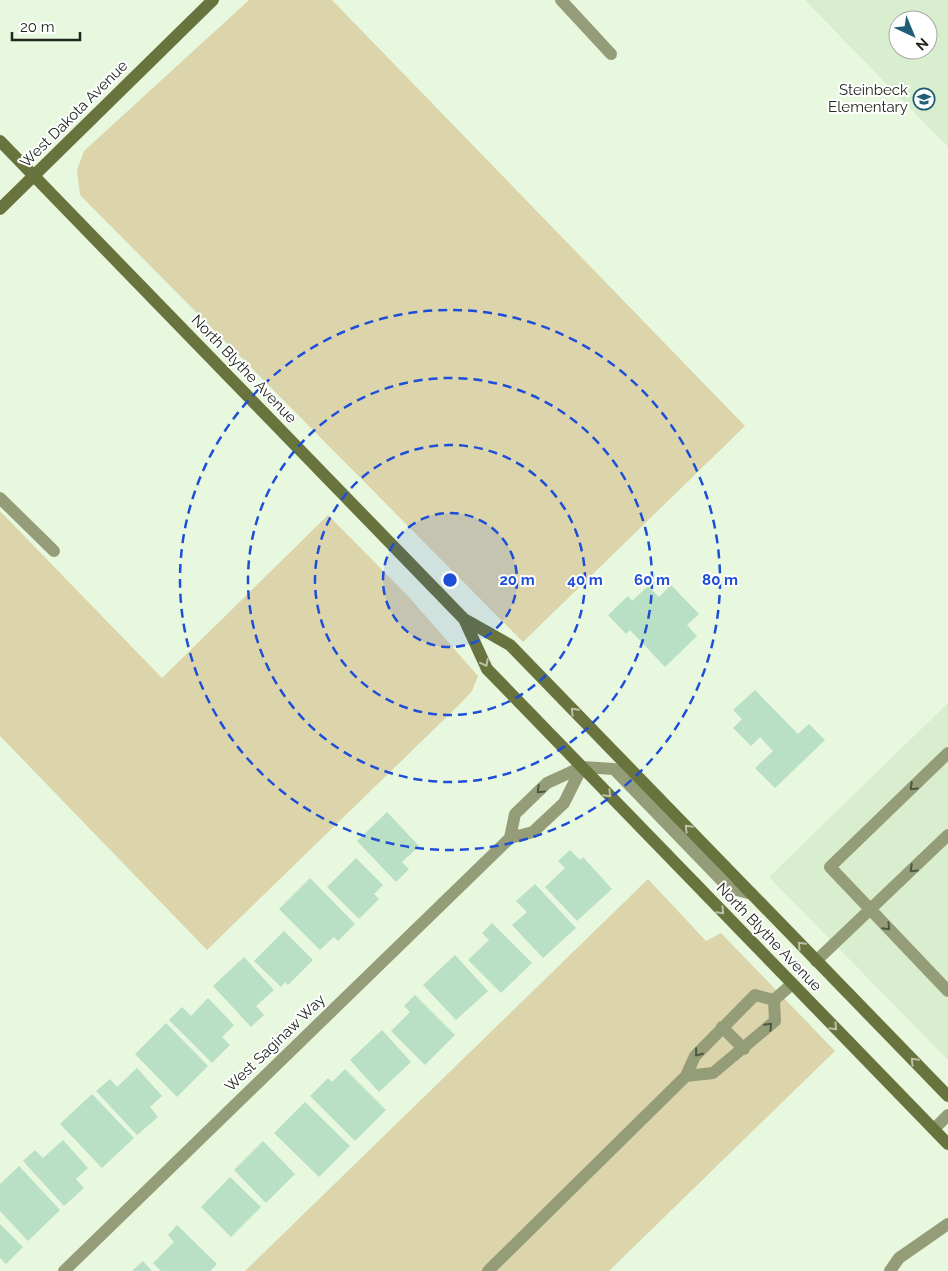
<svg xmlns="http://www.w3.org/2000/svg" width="948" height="1271" font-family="Raleway,sans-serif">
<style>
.built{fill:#d8eecf;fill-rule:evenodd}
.green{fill:#dcd5ac}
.building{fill:#b9dfc4}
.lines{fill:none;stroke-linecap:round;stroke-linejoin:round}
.lane{stroke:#959d78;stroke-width:12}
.street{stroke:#959d78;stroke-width:12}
.secondary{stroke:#69733d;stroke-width:12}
.oneway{stroke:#bcc0a8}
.oneway2{stroke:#4f5642}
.ring{fill:none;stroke:#1d4ed8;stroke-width:2.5;stroke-dasharray:9 6}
.labels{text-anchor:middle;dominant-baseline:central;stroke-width:4;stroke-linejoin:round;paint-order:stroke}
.poi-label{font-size:15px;fill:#21271e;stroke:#fff;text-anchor:end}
.street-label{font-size:15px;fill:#21271e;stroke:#fff}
.centre{fill:#1d4ed8;stroke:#fff;stroke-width:2.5}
.ring-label{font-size:15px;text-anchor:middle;font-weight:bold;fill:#1d4ed8;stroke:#fff;stroke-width:4;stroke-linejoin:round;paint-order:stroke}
</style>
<rect width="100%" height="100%" fill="#e7f8df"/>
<!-- built -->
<path class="built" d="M 805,0 L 948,0 L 948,147 ZM 898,20 L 928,20 L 928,50 L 898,50 Z
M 948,703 L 948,1060 L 769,877 Z"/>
<!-- green -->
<path class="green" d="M 249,0 L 332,0 L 745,426 L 523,642 L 80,195 L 77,170 L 84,151 Z
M 0,511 L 162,678 L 328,515 L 408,596 L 478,676 L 472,691 L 461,703 L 207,950 L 0,736 Z
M 648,879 L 706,941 L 721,933 L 835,1051 L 609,1271 L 245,1271 Z"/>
<!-- building -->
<path class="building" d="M 671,585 L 699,614 L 687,625 L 697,636 L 665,667 L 630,630 L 626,634 L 608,615 L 628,596 L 632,601 L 648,586 L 659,597 Z
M 755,690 L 798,734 L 809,724 L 825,740 L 775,788 L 755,768 L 773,751 L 760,737 L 751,746 L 733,728 L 742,719 L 733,710 Z
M 387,812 L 419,846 L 402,862 L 409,869 L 396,882 L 357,841 Z
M 570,850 L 580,860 L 583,857 L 612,889 L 577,921 L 545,887 L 565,868 L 558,861 Z
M 356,858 L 383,885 L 374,894 L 379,899 L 359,919 L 327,887 Z
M 310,878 L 355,924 L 338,941 L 334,937 L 320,950 L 279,909 Z
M 535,884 L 576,928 L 543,958 L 512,925 L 527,912 L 516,901 Z
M 492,923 L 532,963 L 501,993 L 468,960 L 489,940 L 482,933 Z
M 284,931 L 313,960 L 288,985 L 285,982 L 281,987 L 254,961 Z
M 455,955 L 488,991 L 456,1020 L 423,985 Z
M 244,957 L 274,990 L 256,1006 L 264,1015 L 251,1027 L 213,986 Z
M 415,995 L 455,1035 L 425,1065 L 391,1031 L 410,1012 L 404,1006 Z
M 208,998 L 234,1025 L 222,1037 L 230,1045 L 212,1063 L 169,1020 L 182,1007 L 191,1016 Z
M 166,1023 L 208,1066 L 177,1097 L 135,1054 Z
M 382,1030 L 411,1062 L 379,1092 L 350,1060 Z
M 137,1068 L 162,1096 L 150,1107 L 158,1117 L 137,1135 L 96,1091 L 110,1079 L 117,1087 Z
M 345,1069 L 386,1110 L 355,1141 L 310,1096 L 328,1078 L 332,1082 Z
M 92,1094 L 134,1138 L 102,1168 L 60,1124 Z
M 305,1102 L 350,1146 L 319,1177 L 274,1133 Z
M 63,1140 L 88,1168 L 76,1179 L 84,1188 L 64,1206 L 23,1161 L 35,1150 L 43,1158 Z
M 263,1141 L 295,1174 L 266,1203 L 234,1170 Z
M 19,1166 L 60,1210 L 28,1241 L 0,1211 L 0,1184 Z
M 230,1177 L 261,1207 L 231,1237 L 201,1207 Z
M 0,1224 L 23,1247 L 6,1264 L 0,1258 Z
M 177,1225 L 217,1264 L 210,1271 L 161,1271 L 153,1263 L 174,1242 L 168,1235 Z
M 143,1261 L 152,1271 L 132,1271 Z"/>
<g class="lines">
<!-- lane -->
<path class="lane" d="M 561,0 L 611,54
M 0,498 L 54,551
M 948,753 L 830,867 L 948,991
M 816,961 L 948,835
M 722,1027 L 744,1049
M 686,1076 L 713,1073 L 775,1021 L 774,1000 L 792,984
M 488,1271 L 686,1076 L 695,1056 L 755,995 L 774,1000"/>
<!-- street -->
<path class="street" d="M 510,838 L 515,814 L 547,783 L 582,767 L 614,769 L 729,888 L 752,894
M 934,1129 L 948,1115
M 64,1271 L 510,838 L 533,832 L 564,803 L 582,767
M 890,1271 L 899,1258 L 948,1224"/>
<!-- secondary -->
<path class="secondary" d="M 0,141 L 464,619 L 510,645 L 948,1096
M 0,209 L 213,0
M 464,619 L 487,669 L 948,1144"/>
</g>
<!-- one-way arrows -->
<defs><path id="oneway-chevron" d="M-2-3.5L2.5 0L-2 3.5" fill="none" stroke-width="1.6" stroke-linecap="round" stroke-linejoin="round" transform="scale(1.25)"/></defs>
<g class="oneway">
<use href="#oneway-chevron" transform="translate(485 663) rotate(62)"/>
<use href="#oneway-chevron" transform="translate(574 711) rotate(-134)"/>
<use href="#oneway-chevron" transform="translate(608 794) rotate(46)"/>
<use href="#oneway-chevron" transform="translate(688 828) rotate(-134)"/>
<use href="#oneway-chevron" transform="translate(721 911) rotate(46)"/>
<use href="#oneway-chevron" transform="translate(801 945) rotate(-134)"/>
<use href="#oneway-chevron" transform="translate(834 1027) rotate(46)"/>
<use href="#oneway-chevron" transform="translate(914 1061) rotate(-134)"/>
</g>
<g class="oneway2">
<use href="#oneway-chevron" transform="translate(913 787) rotate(136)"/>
<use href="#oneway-chevron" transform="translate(540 790) rotate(136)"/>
<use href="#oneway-chevron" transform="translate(913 869) rotate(136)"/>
<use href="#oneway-chevron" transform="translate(887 927) rotate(46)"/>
<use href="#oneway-chevron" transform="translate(769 1026) rotate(-45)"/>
<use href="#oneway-chevron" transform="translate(698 1053) rotate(129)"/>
</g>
<!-- distance rings -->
<circle cx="450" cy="580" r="67" fill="#1d4ed8" fill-opacity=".12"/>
<g class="ring">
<circle cx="450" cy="580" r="67"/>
<circle cx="450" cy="580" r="135"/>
<circle cx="450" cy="580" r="202"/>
<circle cx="450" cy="580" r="270"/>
</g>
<!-- icons -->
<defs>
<g id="school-ring" transform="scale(1.125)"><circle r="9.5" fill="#fff" stroke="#215e75" stroke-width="1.5"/><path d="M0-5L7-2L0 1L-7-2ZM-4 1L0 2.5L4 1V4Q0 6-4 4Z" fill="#215e75"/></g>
</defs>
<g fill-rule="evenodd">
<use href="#school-ring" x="924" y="99"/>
</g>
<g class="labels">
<!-- poi labels -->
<g class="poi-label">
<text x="908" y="90">Steinbeck<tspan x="908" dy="17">Elementary</tspan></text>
</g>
<!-- street labels -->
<g class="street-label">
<text transform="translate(74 114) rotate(-45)">West Dakota Avenue</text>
<text transform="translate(244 369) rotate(46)">North Blythe Avenue</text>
<text transform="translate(769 937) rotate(46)">North Blythe Avenue</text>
<text transform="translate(275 1043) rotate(-44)">West Saginaw Way</text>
</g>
</g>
<circle cx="450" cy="580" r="8" class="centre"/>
<g class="ring-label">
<text x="517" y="585">20 m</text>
<text x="585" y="585">40 m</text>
<text x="652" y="585">60 m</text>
<text x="720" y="585">80 m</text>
</g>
<!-- north arrow -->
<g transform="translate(913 35) rotate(136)"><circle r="24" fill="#ffffff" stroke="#a6a9a5"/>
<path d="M0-4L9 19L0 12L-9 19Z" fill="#215e75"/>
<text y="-8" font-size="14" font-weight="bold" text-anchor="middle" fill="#21271e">N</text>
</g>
<!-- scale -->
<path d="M12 32v8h68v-8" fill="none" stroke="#21271e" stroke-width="2.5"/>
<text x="20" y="32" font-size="15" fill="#21271e" stroke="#ffffff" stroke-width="4" paint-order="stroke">20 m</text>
</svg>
